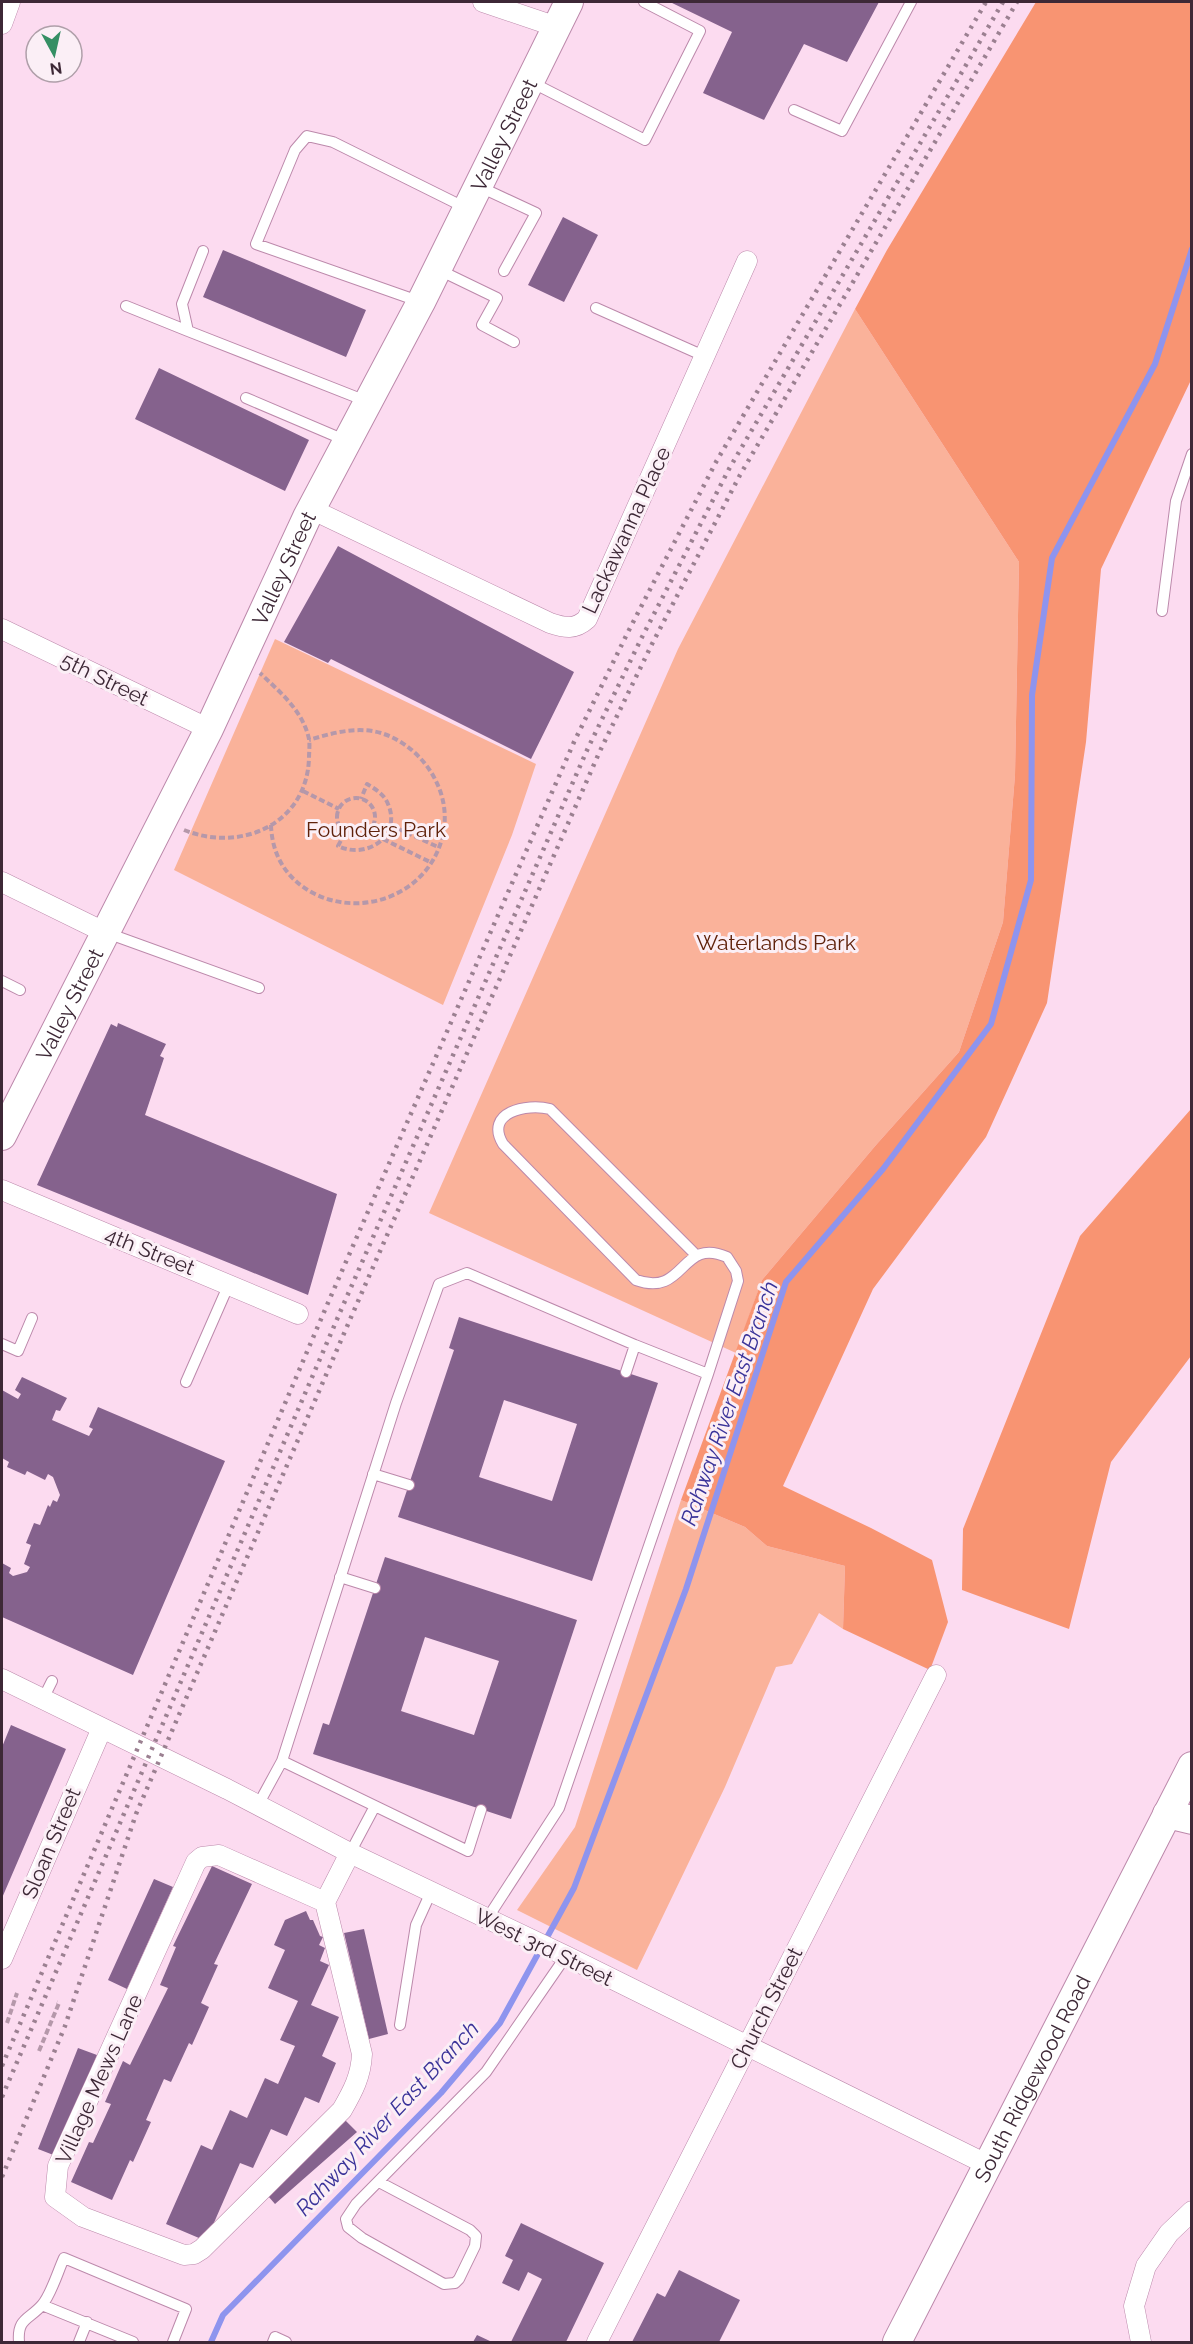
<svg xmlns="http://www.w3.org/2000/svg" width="1193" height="2344" font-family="Raleway,sans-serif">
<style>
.green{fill:#fab29a}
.forest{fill:#f89472}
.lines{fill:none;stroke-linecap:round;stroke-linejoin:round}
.stream{stroke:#8e94ee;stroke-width:6}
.building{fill:#85628d;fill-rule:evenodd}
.lane-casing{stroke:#bc89ab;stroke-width:12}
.street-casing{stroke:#bc89ab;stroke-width:21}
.secondary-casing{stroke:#bc89ab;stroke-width:30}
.path{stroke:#b598aa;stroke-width:4;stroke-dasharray:6 3;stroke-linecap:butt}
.lane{stroke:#fff;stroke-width:10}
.street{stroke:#fff;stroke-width:20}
.secondary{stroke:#fff;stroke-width:28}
.rail{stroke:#9b8091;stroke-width:4.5;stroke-dasharray:3 6;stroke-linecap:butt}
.labels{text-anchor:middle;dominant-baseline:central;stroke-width:6;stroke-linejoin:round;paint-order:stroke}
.street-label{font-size:21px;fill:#3d2836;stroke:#fbeff6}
.park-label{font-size:21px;fill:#5f210a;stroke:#fbeff6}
.water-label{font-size:22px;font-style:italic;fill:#3a3399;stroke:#fbeff6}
</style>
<rect width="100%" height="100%" fill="#fcdbf0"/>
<!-- green -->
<path class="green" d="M 855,309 L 1019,562 L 1015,775 L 1003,922 L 959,1052 L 876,1145 L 762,1280 L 736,1353 L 429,1213 L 678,649 Z
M 275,639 L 536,764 L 512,835 L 443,1005 L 174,870 Z
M 681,1500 L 745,1527 L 767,1546 L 845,1566 L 843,1629 L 819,1613 L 792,1664 L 776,1667 L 725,1787 L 637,1970 L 517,1910 L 575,1827 Z"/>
<!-- forest -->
<path class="forest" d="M 1036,2 L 1191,2 L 1191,380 L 1101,569 L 1086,742 L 1047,1003 L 986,1137 L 873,1289 L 783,1486 L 871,1528 L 932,1560 L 948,1622 L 930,1670 L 843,1629 L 845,1566 L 767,1546 L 745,1527 L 681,1500 L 762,1280 L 876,1145 L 959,1052 L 1003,922 L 1015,775 L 1019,562 L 855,309 L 887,250 Z
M 1191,1105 L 1191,1356 L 1111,1462 L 1069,1629 L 962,1590 L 963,1529 L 1080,1236 L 1191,1109 Z"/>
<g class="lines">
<!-- stream -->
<path class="stream" d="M 211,2342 L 223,2315 L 441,2093 L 500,2023 L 574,1888 L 686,1589 L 786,1282 L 883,1169 L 991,1024 L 1031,880 L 1032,695 L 1052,558 L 1155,364 L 1192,249"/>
</g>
<!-- building -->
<path class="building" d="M 670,2 L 879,2 L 847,62 L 804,44 L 764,120 L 703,93 L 732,32 Z
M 563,217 L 598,235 L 564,302 L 528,285 Z
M 223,250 L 366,310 L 346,357 L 203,297 Z
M 159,368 L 309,440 L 285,491 L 135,419 Z
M 338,546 L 574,672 L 531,759 L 331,659 L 328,663 L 284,642 Z
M 118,1023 L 166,1044 L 160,1056 L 164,1058 L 145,1115 L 337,1194 L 308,1295 L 37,1185 L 111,1024 L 117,1027 Z
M 459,1317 L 658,1383 L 592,1581 L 398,1517 L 454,1350 L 449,1348 ZM 504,1400 L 577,1424 L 552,1501 L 479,1477 Z
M 22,1377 L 67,1398 L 60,1411 L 56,1410 L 52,1420 L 89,1436 L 93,1429 L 89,1427 L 98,1407 L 225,1461 L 133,1675 L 2,1617 L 2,1563 L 11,1568 L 9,1573 L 13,1576 L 27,1572 L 30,1567 L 24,1564 L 31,1545 L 26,1543 L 34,1523 L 40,1525 L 48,1505 L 50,1507 L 53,1500 L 57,1502 L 60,1495 L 53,1477 L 48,1474 L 45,1480 L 27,1471 L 25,1475 L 7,1467 L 9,1462 L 2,1458 L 2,1390 L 18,1399 L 21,1394 L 15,1390 Z
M 385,1557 L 577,1620 L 511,1819 L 313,1754 L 323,1723 L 329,1725 ZM 425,1637 L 499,1661 L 474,1735 L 401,1711 Z
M 11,1725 L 66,1749 L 2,1898 L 2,1747 Z
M 212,1866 L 252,1884 L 214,1964 L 218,1965 L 201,2003 L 209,2007 L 192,2045 L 189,2043 L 171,2082 L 164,2079 L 146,2120 L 151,2122 L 133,2162 L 130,2160 L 112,2200 L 71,2182 L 89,2142 L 93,2143 L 111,2104 L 105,2102 L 123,2061 L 130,2065 L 168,1988 L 160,1985 L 176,1947 L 173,1946 Z
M 154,1879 L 173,1887 L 127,1989 L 108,1980 Z
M 306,1911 L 310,1920 L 313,1920 L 320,1936 L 323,1937 L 319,1945 L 325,1948 L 320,1961 L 329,1965 L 311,2005 L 339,2017 L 322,2056 L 336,2063 L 319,2103 L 305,2097 L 287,2136 L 271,2129 L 253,2168 L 240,2163 L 206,2241 L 166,2224 L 201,2145 L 212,2150 L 230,2110 L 247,2118 L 265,2078 L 278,2084 L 295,2046 L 280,2040 L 298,2001 L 268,1988 L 285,1950 L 274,1945 L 285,1920 Z
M 364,1929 L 388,2034 L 369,2039 L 344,1933 Z
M 78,2048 L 97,2055 L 56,2156 L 38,2149 Z
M 343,2118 L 357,2132 L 275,2204 L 262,2189 Z
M 521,2223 L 604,2263 L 566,2342 L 511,2342 L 542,2279 L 528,2272 L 519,2291 L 502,2283 L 513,2260 L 505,2256 Z
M 679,2270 L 740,2300 L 719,2342 L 632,2342 L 657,2293 L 665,2297 Z
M 477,2335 L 492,2342 L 473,2342 Z"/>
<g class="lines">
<!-- lane casing -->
<g class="lane-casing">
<path id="lane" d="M 531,82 L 645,140 L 700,31 L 644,2
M 794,110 L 842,131 L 911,2
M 478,186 L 536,213 L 504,271
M 203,251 L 182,304 L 188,331 L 366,401
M 437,269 L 497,298 L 482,325 L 514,342
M 421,302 L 256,244 L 295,150 L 307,136 L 333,142 L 466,208
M 126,306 L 188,331
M 596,308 L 704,356
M 246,398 L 347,441
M 1162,611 L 1176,501 L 1192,454
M 107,933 L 259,988
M 2,981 L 20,990
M 2,1344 L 18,1351 L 32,1318
M 626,1372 L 635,1345
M 186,1382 L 229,1284
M 373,1474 L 409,1485
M 340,1577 L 375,1588
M 43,1699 L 52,1681
M 282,1761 L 468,1851 L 481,1810
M 258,1805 L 282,1761 L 396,1403 L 439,1284 L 467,1273 L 635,1345 L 708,1374
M 350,1853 L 375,1806
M 487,1919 L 559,1808 L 708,1374 L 738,1281 L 736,1271 L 727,1257 C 680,1236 686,1298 636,1280 L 503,1144 C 484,1112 527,1103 550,1109 L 696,1255
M 400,2025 L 416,1925 L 431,1892
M 379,2182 L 470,2230 L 476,2236 L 475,2246 L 459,2279 L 455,2283 L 444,2284 L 362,2238 L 348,2227 L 346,2219 L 356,2204 L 486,2072 L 566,1956
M 42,2305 L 133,2342
M 19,2342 C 17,2318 29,2320 42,2305 C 51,2295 58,2271 64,2258 L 186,2309 L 173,2342
M 79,2342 L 87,2322
M 273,2342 L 275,2337 L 286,2342"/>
</g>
<!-- street casing -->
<g class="street-casing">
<path id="street" d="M 483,2 L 557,27
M 2,24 L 10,2
M 311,509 L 550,623 C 565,628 575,630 587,619 L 747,261
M 2,629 L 209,729
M 2,882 L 106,933
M 2,1190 L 298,1314
M 2,1679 L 227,1789 L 350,1853 L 566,1956 L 988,2165
M 325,1902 L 219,1855 L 202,1857 L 196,1862 L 58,2166 L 55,2197 L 83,2217 L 184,2255 L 194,2254 L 202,2249 L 342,2110 C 353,2091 361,2076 362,2054 L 325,1902 L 350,1853
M 2,1959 L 102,1728
M 597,2342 L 936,1675
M 1141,2342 L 1134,2306 L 1146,2266 L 1169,2233 L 1192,2211"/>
</g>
<!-- secondary casing -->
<g class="secondary-casing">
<g id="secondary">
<path id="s1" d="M 2,1136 L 209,729 L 307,517 L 421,302 L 569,2"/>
<path d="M 1167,1814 L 1192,1820"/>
<path id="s2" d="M 897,2342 L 1192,1766"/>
</g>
</g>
<!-- path -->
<path class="path" d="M 303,791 L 339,809
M337 817a19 19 0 1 1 38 0a19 19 0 1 1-38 0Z
M 271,825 C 272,856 287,880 315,894 C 368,920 436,889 444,828 C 450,787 420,745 381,733 C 357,726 332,733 309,740
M 390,825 L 438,847
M 184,830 C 241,853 307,824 309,758 C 309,752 310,745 309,739 C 303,711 280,692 260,673
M 345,833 L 338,846 C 367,860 402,836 388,804 C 384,794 375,789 367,784 L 361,799
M 383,839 L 430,862
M 7,2023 L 17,1993
M 39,2051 L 59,2003 L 57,2002"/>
<!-- lane -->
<use href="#lane" class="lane"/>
<!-- street -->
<use href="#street" class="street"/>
<!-- secondary -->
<use href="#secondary" class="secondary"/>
<!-- rail -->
<path class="rail" d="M 2,2066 L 327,1305 L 574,742 L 628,632 L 716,462 L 986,2
M 2,2097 L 341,1310 L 588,748 L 641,639 L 729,469 L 1003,2
M 2,2177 L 65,2026 L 136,1814 L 352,1315 L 599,753 L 652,644 L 740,475 L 1017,2"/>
</g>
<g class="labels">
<!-- street labels -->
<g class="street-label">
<text stroke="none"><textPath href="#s1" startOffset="1120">Valley Street</textPath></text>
<text transform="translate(626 530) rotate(-65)">Lackawanna Place</text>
<text stroke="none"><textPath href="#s1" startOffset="634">Valley Street</textPath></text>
<text transform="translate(105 679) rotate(26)">5th Street</text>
<text stroke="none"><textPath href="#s1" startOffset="148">Valley Street</textPath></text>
<text transform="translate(150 1251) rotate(22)">4th Street</text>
<text transform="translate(51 1843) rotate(-67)">Sloan Street</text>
<text transform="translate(544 1947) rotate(26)">West 3rd Street</text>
<text transform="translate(766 2008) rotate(-63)">Church Street</text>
<text stroke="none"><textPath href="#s2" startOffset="296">South Ridgewood Road</textPath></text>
<text transform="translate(99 2079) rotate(-66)">Village Mews Lane</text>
</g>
<!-- park labels -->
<g class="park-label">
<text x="376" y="829">Founders Park</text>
<text x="776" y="942">Waterlands Park</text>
</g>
<!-- water labels -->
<g class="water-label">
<text transform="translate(729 1403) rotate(-71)">Rahway River East Branch</text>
<text transform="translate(387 2118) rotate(-47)">Rahway River East Branch</text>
</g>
</g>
<!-- border -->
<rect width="1193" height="2344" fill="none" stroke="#3d2836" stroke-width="6"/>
<!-- north arrow -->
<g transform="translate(54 54) rotate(172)"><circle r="28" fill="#fbeff6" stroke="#af9fa9" stroke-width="1.5"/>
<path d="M0-4.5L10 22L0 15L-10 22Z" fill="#358f64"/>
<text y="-9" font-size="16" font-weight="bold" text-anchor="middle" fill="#3d2836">N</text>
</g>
</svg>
